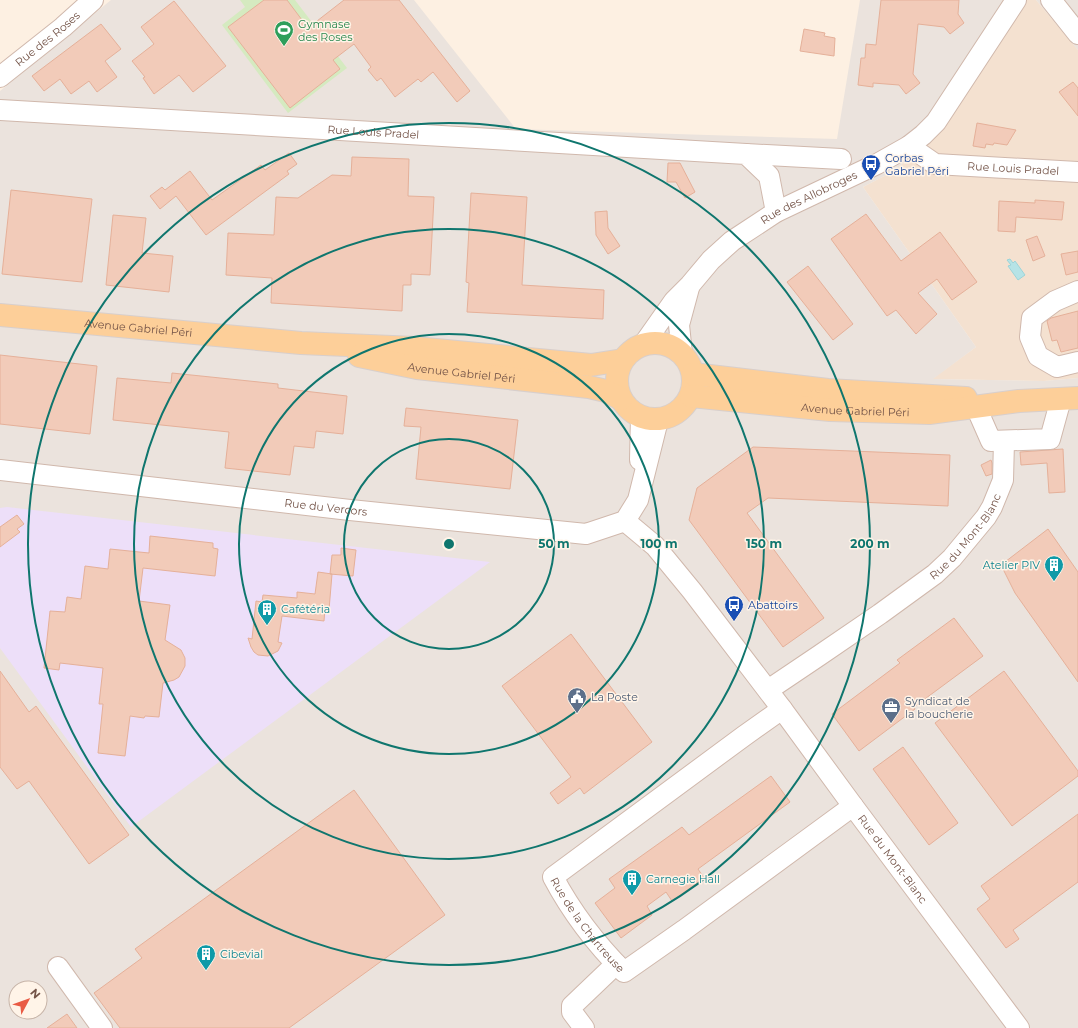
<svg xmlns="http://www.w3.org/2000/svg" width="1078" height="1028" font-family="Montserrat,sans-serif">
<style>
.residential{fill:#f4e1d0}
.industrial{fill:#ebe3dd;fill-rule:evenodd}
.education{fill:#eddff9}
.green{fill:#d5eac0}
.water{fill:#b6e3e6;stroke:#9cd4d8}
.building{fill:#f2cbb9;stroke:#e5b099}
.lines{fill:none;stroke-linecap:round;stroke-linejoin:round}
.minor-casing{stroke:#d0b8ac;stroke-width:22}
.major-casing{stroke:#d8cfcc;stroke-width:24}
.minor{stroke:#fff;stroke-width:20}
.major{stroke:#fdcf99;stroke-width:22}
.ring{fill:none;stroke:#0f766e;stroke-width:2}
.labels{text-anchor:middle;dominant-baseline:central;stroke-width:3;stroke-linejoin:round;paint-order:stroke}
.leisure-label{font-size:11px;fill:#27864d;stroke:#fff4e8;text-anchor:start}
.street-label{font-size:11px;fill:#745448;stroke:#fff4e8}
.transit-label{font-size:11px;fill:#164399;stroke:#fff4e8;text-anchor:start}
.culture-label{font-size:11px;fill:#0d838f;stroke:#fff4e8;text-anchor:start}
.service-label{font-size:11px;fill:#4e5e75;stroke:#fff4e8;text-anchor:start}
.centre{fill:#0f766e;stroke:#fff4e8;stroke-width:2}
.ring-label{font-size:12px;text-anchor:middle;font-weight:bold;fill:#0f766e;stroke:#fff4e8;stroke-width:3;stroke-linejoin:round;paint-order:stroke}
</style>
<rect width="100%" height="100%" fill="#fdf0e2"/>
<!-- residential -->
<path class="residential" d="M 1026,0 L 1036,0 L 1078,50 L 1078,378 L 1044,381 L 932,379 L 976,347 L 863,187 L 894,171 L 931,140 Z"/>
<!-- industrial -->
<path class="industrial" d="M 111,0 L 414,0 L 516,129 L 837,139 L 860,0 L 1026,0 L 931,140 L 894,171 L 863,187 L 976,347 L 933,379 L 1044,381 L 1078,378 L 1078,1028 L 0,1028 L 0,91 ZM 16,988 L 40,988 L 40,1012 L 16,1012 Z
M 1036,0 L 1078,0 L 1078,50 Z"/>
<!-- education -->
<path class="education" d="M 7,507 L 490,562 L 131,827 L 0,648 L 0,508 Z"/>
<!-- green -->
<path class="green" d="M 240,0 L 295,0 L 347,68 L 288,113 L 222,25 L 245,7 Z"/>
<!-- water -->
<path class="water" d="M 1010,259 L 1013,263 L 1015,261 L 1025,275 L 1018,280 L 1008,266 L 1011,265 L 1007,260 Z"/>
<!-- building -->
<path class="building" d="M 264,0 L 287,0 L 308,28 L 344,0 L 399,0 L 470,91 L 457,102 L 433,72 L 421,82 L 418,79 L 395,97 L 381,78 L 377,81 L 368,70 L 371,67 L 354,44 L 333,60 L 340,69 L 290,108 L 228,27 Z
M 881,0 L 959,0 L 958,14 L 964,23 L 950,34 L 944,27 L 918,24 L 913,74 L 920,83 L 906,94 L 899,85 L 873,83 L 873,87 L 858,85 L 861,58 L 865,58 L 866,44 L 876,45 Z
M 174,1 L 226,66 L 193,92 L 179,75 L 154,94 L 143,78 L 145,77 L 132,61 L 154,44 L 141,27 Z
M 101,24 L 121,49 L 105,61 L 117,77 L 97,92 L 89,81 L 71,94 L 60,79 L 44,91 L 32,76 Z
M 804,29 L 825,33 L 824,36 L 835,38 L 834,56 L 800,51 Z
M 1073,82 L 1078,88 L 1078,116 L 1059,92 Z
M 977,123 L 1016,130 L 1007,145 L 994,143 L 993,145 L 986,144 L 985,148 L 973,146 Z
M 289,153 L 297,164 L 287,171 L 289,174 L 206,235 L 176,196 L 160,209 L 150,196 L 162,187 L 165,190 L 190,171 L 212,200 L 261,165 L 265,170 Z
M 352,157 L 409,159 L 408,196 L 434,197 L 430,275 L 411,274 L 411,285 L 403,285 L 402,311 L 271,303 L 272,278 L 226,275 L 228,233 L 274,235 L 276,197 L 298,198 L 332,175 L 351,176 Z
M 668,163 L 680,163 L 695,192 L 685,198 L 676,182 L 667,182 Z
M 11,190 L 92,199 L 82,282 L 2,274 Z
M 471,193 L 527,197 L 522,285 L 604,290 L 603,319 L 467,312 L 469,283 L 466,282 Z
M 1035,200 L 1064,202 L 1062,220 L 1016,217 L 1015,232 L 998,231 L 999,201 L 1035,203 Z
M 607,211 L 608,228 L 620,246 L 608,254 L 596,235 L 595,212 Z
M 866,214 L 901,261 L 940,232 L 977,282 L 952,300 L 937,279 L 918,293 L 937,314 L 916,334 L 896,310 L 887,316 L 831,239 Z
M 113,215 L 146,218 L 142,253 L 173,256 L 169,292 L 106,285 Z
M 1037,236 L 1045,256 L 1033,261 L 1026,240 Z
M 1078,251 L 1078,272 L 1066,275 L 1061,254 Z
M 808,266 L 853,324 L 833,340 L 787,282 Z
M 1078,311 L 1078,348 L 1061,352 L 1057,340 L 1052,341 L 1047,321 L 1051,318 Z
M 0,355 L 97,366 L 90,434 L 0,424 Z
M 172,373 L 278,384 L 278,388 L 347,396 L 343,434 L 316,431 L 314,448 L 294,446 L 290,475 L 225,468 L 229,432 L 113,420 L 117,378 L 171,383 Z
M 406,408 L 518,420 L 510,489 L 416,479 L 421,427 L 404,426 Z
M 753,447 L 950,455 L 948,506 L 768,498 L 747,513 L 824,618 L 783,647 L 689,520 L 697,488 Z
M 1063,449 L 1065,492 L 1049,493 L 1047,463 L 1021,465 L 1020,452 Z
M 991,460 L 992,463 L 992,474 L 986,476 L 981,465 Z
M 17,515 L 24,524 L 17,529 L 20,532 L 0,547 L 0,527 Z
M 1048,529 L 1078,572 L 1078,682 L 1015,593 L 1001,565 Z
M 150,536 L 213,543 L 213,548 L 218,549 L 215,576 L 143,568 L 139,601 L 170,605 L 165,640 L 181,650 L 185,658 L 185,666 L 179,677 L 174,680 L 163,683 L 159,717 L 145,716 L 144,718 L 130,716 L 125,756 L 98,753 L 103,704 L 99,704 L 103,668 L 60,663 L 59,670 L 44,668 L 50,611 L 65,612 L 67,597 L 81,599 L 85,566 L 108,569 L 110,549 L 149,553 Z
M 341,548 L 356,550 L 353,576 L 330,574 L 332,555 L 341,555 Z
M 318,572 L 332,574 L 329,610 L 325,609 L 324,621 L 282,616 L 278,642 L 282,643 L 278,651 L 268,656 L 258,655 L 254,652 L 251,647 L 248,638 L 252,639 L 256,601 L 262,602 L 263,595 L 297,598 L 297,592 L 315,594 Z
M 954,618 L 983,656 L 914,707 L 915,709 L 859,751 L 832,714 L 900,663 L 897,660 Z
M 571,634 L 652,742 L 584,794 L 580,788 L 558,804 L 550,793 L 571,777 L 502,686 Z
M 0,671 L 29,712 L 36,706 L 129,835 L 89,864 L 29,781 L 17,789 L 0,767 Z
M 1004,671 L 1078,771 L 1078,776 L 1012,826 L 935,723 Z
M 903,747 L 958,823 L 929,845 L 873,769 Z
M 771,776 L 790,802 L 698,869 L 704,878 L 672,901 L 666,892 L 647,906 L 652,915 L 621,938 L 595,903 L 615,888 L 609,879 L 682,827 L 689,835 Z
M 354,790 L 445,915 L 289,1028 L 120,1028 L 94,993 L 142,958 L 135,949 Z
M 1078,814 L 1078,882 L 1013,930 L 1019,939 L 1006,948 L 977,909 L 990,899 L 981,886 Z
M 67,1014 L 77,1028 L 47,1028 Z"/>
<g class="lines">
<!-- minor casing -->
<g class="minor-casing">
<g id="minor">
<path d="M 1051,0 L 1078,34"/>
<path id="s1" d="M 0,77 L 63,27 L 93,0"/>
<path id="s2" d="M 0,110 L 746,154 L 769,176 L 776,212"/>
<path id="s3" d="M 909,146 L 935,164 L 1078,172"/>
<path d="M 746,154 L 841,159"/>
<path d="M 1078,291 L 1055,301 L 1032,318 L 1030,337 L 1038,356 L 1057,367 L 1078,362"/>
<path id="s4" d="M 643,345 L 674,301 L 690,285 L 711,260 L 732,241 L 776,212 L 877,164 L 909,146 L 923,135 L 936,122 L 1016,0"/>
<path d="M 682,354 L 679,325 L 689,288"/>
<path d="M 976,407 L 991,441 L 1050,439 L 1061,399"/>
<path d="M 640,460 L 641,417"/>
<path id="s5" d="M 0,470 L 350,510 L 586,534 L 625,521 L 638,500 L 658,420"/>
<path id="s6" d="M 625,521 L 655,546 L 692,591 L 782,709 L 853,806 L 1019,1028"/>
<path id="s7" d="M 768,690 L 820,655 L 880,614 L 935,574 L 952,558 L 986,517 L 992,507 L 1003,480 L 1004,441"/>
<path id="s8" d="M 782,709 L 744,736 L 553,877 C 571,911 596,944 624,972 L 684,930 L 853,806"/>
<path d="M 58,967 L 102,1028"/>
<path d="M 584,1028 L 572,1012 L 572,1006 L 616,964"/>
</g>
</g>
<!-- major casing -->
<g class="major-casing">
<g id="major">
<path id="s9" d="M 0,315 L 301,343 L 415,348 L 591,365 L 623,360"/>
<circle cx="655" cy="381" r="38"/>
<path id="s10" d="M 359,356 L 417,368 L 589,387 L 606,391 L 621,399"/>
<path d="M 693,374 L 828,390 L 966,398"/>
<path id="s11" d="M 691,396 L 830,410 L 929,413 L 1019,401 L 1078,398"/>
</g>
</g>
<!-- minor -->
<use href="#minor" class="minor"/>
<!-- major -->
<use href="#major" class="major"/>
</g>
<!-- distance rings -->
<g class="ring">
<circle cx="449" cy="544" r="105"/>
<circle cx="449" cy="544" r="210"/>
<circle cx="449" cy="544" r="315"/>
<circle cx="449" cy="544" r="421"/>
</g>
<!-- icons -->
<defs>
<g id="stadium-pin" transform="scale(1)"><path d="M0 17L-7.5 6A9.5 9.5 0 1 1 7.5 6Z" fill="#2e9e5b" stroke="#fff4e8"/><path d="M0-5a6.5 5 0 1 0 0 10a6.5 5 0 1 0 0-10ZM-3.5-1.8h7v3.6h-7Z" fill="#fff"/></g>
<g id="bus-pin" transform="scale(1)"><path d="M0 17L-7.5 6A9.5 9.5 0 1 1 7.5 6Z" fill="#1a4fb4" stroke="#fff4e8"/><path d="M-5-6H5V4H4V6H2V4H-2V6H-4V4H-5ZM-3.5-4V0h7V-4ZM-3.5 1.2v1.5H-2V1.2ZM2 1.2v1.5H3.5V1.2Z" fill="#fff"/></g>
<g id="building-pin" transform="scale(1)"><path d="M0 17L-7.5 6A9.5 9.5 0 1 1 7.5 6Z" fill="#0f9aa8" stroke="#fff4e8"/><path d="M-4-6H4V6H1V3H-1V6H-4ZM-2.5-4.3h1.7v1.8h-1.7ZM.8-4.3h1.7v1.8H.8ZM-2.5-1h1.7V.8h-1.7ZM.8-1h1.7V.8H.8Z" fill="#fff"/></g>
<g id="civic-pin" transform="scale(1)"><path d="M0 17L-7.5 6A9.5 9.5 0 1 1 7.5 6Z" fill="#5c6f8a" stroke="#fff4e8"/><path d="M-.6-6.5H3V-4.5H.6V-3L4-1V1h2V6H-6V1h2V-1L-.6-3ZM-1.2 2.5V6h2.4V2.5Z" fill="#fff"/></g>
<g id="office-pin" transform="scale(1)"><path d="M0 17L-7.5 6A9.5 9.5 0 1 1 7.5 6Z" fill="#5c6f8a" stroke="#fff4e8"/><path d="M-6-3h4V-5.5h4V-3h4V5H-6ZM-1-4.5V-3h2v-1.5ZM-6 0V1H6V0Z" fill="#fff"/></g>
</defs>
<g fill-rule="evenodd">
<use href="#stadium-pin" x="284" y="30"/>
<use href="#bus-pin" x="871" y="164"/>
<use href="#building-pin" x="1054" y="565"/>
<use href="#bus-pin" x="734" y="605"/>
<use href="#building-pin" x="267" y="609"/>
<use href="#civic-pin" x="577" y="697"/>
<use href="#office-pin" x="891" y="707"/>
<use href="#building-pin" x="632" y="879"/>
<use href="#building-pin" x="206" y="954"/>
</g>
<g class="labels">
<!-- leisure labels -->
<g class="leisure-label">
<text x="298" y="24">Gymnase<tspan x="298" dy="13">des Roses</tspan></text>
</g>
<!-- street labels -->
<g class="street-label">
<text stroke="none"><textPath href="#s1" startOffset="61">Rue des Roses</textPath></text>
<text stroke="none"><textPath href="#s2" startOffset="374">Rue Louis Pradel</textPath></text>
<text stroke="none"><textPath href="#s3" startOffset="110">Rue Louis Pradel</textPath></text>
<text stroke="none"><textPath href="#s4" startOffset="226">Rue des Allobroges</textPath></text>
<text stroke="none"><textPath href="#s9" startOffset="139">Avenue Gabriel Péri</textPath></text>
<text stroke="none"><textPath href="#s10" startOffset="104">Avenue Gabriel Péri</textPath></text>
<text stroke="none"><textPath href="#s11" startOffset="165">Avenue Gabriel Péri</textPath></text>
<text stroke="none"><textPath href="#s5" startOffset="328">Rue du Vercors</textPath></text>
<text stroke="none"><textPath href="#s7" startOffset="252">Rue du Mont-Blanc</textPath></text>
<text stroke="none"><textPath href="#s6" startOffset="432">Rue du Mont-Blanc</textPath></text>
<text stroke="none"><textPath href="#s8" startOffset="343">Rue de la Chartreuse</textPath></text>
</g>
<!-- transit labels -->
<g class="transit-label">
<text x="885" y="158">Corbas<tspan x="885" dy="13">Gabriel Péri</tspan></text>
<text x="748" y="605">Abattoirs</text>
</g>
<!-- culture labels -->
<g class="culture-label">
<text x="1040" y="565" text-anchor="end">Atelier PIV</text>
<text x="281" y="609">Cafétéria</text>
<text x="646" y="879">Carnegie Hall</text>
<text x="220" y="954">Cibevial</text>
</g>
<!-- service labels -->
<g class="service-label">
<text x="591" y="697">La Poste</text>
<text x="905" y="701">Syndicat de<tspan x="905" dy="13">la boucherie</tspan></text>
</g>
</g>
<circle cx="449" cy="544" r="6" class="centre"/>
<g class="ring-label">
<text x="554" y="548">50 m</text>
<text x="659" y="548">100 m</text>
<text x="764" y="548">150 m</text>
<text x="870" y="548">200 m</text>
</g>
<!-- north arrow -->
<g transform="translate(28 1000) rotate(49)"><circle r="19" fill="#fff4e8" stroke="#c7b4a8"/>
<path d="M0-3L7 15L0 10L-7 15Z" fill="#e95b44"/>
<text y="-6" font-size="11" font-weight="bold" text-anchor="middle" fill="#745448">N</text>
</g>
</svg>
